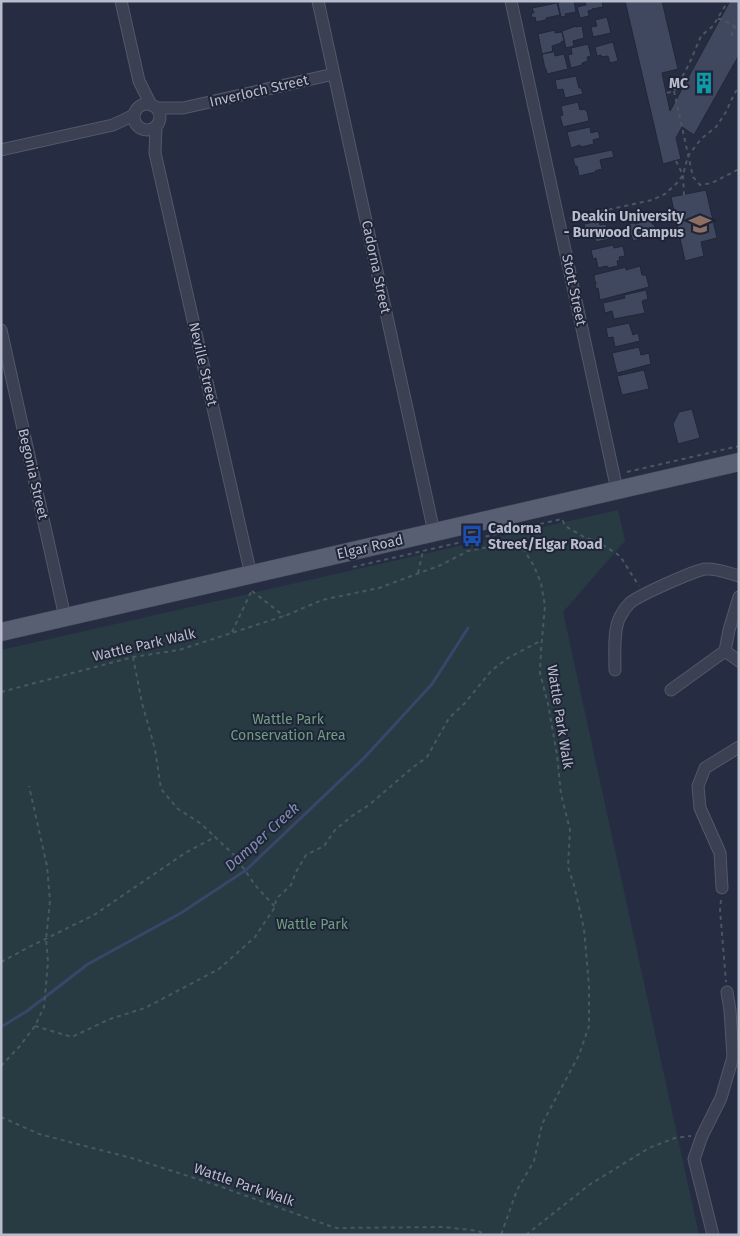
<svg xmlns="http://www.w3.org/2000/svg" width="740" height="1236" font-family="'Fira Sans',sans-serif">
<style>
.green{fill:#283b43}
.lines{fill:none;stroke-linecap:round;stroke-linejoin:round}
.stream{stroke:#3a4569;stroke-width:3}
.building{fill:#404860;stroke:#212739}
.minor-casing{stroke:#535869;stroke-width:13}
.primary-casing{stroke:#44495b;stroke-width:19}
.path{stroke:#475860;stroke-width:2;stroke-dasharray:4 4;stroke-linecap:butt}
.minor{stroke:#3b4052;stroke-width:11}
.primary{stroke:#595f72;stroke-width:18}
.labels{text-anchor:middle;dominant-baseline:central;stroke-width:4;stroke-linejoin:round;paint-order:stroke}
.poi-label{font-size:14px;font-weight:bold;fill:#b8bccc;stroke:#1f2537;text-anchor:end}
.street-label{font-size:14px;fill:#b8bccc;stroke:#1f2537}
.park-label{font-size:14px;fill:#6f9d81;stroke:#1f2537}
.water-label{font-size:15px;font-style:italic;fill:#7f8cb3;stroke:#1f2537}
</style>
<rect width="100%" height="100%" fill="#262d42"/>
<!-- green -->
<path class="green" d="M 618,510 L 625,541 L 563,612 L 699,1235 L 1,1235 L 1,650 Z"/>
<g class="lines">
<!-- stream -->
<path class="stream" d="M 1,1027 L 27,1011 L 88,964 L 181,913 L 246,870 L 364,758 L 432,684 L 468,628"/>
</g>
<!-- building -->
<path class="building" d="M 574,1 L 576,12 L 565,14 L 566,16 L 561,17 L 558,3 L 562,1 Z
M 585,1 L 602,1 L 603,7 L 592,9 L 592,10 L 588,11 L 589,16 L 580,18 L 577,7 L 586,5 Z
M 625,1 L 662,1 L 678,69 L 662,73 L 670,111 L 730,1 L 739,1 L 739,55 L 694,135 L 682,127 L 676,138 L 681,159 L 663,164 Z
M 557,3 L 560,15 L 546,18 L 546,20 L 536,22 L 535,17 L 532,18 L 531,13 L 534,13 L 532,8 Z
M 607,17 L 611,33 L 593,37 L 591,27 L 597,26 L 595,20 Z
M 576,26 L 576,27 L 582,26 L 584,38 L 573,41 L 574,46 L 566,48 L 562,31 Z
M 555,30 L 555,33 L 562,32 L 564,41 L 561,42 L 561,43 L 552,46 L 553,52 L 542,54 L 538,34 Z
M 613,42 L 618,61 L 610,63 L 608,56 L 601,57 L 601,55 L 597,56 L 595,47 Z
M 588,44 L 591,56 L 587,57 L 588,61 L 582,63 L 582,65 L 571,68 L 568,55 L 572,54 L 571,48 Z
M 554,51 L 555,56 L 564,54 L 568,69 L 547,74 L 546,69 L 545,69 L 542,54 Z
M 576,76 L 579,88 L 581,88 L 583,94 L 565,98 L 563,89 L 557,90 L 555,80 Z
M 578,102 L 580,110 L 585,109 L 586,111 L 587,111 L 589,121 L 563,127 L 560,116 L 563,115 L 561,106 Z
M 590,127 L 591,133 L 598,131 L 600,138 L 593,140 L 594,144 L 581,147 L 580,145 L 571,148 L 567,132 Z
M 612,150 L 614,157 L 600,160 L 602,169 L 595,171 L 596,172 L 579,176 L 577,166 L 575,166 L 573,158 Z
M 706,190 L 717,238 L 701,242 L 704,256 L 685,261 L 671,197 Z
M 651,220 L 652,224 L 654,224 L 657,235 L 633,241 L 631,235 L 627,236 L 625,227 L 628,226 L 627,224 L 634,223 L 635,224 Z
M 595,222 L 595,223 L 599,222 L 600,225 L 606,224 L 607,230 L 611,229 L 613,238 L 596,242 L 595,239 L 592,236 L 587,237 L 584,224 Z
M 613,245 L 614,248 L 623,246 L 625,256 L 619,257 L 620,260 L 617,261 L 618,266 L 608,268 L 607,266 L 598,268 L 596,258 L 593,259 L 591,250 Z
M 640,266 L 642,275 L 646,275 L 649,287 L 600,300 L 598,288 L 596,289 L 595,284 L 596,284 L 596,282 L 595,282 L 594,275 L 626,267 L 626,270 Z
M 646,290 L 648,299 L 642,301 L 645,313 L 614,319 L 612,311 L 605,313 L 603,303 L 625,298 L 624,295 Z
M 629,323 L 633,335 L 638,333 L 640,341 L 615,347 L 613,337 L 608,338 L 606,328 Z
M 639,347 L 641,355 L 649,353 L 651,364 L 617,373 L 612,353 Z
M 644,370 L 649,389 L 622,395 L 617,376 Z
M 692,409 L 700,438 L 678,444 L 673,424 L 679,412 Z"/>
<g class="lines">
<!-- minor casing -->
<g class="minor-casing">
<path id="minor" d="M 121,1 L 139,81 L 151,105
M 318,1 L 434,532
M 511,1 L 617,490
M134 117a13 13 0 1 1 26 0a13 13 0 1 1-26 0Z
M 157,108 L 183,108 L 334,74
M 156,128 L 155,153 L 251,575
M 1,150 L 113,125 L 134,115
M 1,330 L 65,617
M 739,597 L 729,630 L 725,651 L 739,661
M 615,670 C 615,655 613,629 620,617 C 622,613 626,607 629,604 C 636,596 694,571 705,569 C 717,568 728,573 739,576
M 671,690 L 725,651
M 722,888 L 720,853 L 700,808 L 698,786 L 705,768 L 739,747
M 713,1235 L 694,1159 L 702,1136 L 721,1098 L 733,1057 L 730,1010 L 727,992"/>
</g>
<!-- primary casing -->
<g class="primary-casing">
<path id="primary" d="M 1,632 L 739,462"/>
</g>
<!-- path -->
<path class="path" d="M 718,19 L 722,19 L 739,29
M 731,36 L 735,27
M 674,91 L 693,177 L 700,185 L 712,183 L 739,169
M 667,93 L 674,91 L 677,87 L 690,62 L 701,36 L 713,26 L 728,1
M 676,161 L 683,175 L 684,195
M 570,218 L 574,219 L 593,213 L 652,200 L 665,194 L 678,182 L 683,175 L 688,156 L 701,139 L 716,127 L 726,112 L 734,94 L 739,87
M 627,472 L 739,446
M 353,567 L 562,519 L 565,526 L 584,537 L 600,543 L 620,556 L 639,586
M 418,573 L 423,551
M 252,591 L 284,616
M 232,632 L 252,590
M 133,657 L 142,703 L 155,749 L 161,789 L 178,809 L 200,823 L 215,837
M 1,692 L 133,657 L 179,650 L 287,615 L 322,600 L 379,588 L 441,565 L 468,551 L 495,546 L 524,550 L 534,566 L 541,583 L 545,606 L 541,650 L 540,673 L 548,704 L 557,755 L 561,794 L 570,830 L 568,867 L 574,885 L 584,929 L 589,986 L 589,1026 L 579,1055 L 542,1124 L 534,1161 L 517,1190 L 501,1235
M 721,900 L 720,910 L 726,982
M 1,962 L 33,945 L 94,915 L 185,853 L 215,837 L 235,856 L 255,885 L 275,907
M 35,1026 L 72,1037 L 110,1019 L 145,1008 L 219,969 L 255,937 L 275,907 L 276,899 L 291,885 L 296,872 L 306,855 L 324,846 L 335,830 L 352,816 L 369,805 L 412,768 L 427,757 L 449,718 L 464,704 L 492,670 L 508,658 L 542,640
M 1,1066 L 19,1047 L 35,1026 L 44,1007 L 48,962 L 46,939 L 50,901 L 47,866 L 29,786
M 1,1117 L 39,1134 L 135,1159 L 216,1185 L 330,1226 L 337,1228 L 445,1227 L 478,1231 L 486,1235
M 526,1235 L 589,1185 L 636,1156 L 649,1148 L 675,1138 L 691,1136"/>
<!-- minor -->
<use href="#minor" class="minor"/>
<!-- primary -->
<use href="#primary" class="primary"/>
</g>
<!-- icons -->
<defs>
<g id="building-bare" transform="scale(1.725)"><path d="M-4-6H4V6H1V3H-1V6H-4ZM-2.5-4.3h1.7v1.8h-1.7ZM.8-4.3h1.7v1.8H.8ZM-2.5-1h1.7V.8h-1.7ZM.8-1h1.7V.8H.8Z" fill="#0f9aa8" stroke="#1f2537" stroke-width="2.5" paint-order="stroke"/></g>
<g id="university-bare" transform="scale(1.725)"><path d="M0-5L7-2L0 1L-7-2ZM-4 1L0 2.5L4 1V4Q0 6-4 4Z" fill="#8d6e63" stroke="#1f2537" stroke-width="2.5" paint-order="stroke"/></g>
<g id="bus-bare" transform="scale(1.725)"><path d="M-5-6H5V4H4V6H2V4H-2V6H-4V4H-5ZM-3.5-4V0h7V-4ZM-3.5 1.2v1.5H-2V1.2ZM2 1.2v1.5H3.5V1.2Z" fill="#1a4fb4" stroke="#1f2537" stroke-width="2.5" paint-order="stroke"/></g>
</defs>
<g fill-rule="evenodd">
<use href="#building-bare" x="704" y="83"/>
<use href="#university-bare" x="700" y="224"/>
<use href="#bus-bare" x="472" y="536"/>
</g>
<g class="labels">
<!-- poi labels -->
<g class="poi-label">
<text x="688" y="83">MC</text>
<text x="684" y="216">Deakin University<tspan x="684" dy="16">- Burwood Campus</tspan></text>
<text x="488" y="528" text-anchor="start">Cadorna<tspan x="488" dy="16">Street/Elgar Road</tspan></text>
</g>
<!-- street labels -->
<g class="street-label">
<text transform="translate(259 91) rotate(-13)">Inverloch Street</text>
<text transform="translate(376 267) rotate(78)">Cadorna Street</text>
<text transform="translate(574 290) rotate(78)">Stott Street</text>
<text transform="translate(203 364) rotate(77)">Neville Street</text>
<text transform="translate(33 474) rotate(77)">Begonia Street</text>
<text transform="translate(370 547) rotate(-13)">Elgar Road</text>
<text transform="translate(144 645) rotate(-13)">Wattle Park Walk</text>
<text transform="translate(560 717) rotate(81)">Wattle Park Walk</text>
<text transform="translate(244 1185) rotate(19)">Wattle Park Walk</text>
</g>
<!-- park labels -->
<g class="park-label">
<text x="288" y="719">Wattle Park<tspan x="288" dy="16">Conservation Area</tspan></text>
<text x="312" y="924">Wattle Park</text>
</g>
<!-- water labels -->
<g class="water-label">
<text transform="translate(262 837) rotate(-42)">Damper Creek</text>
</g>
</g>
<!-- border -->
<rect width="740" height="1236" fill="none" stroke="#b8bccc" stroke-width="5"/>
</svg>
